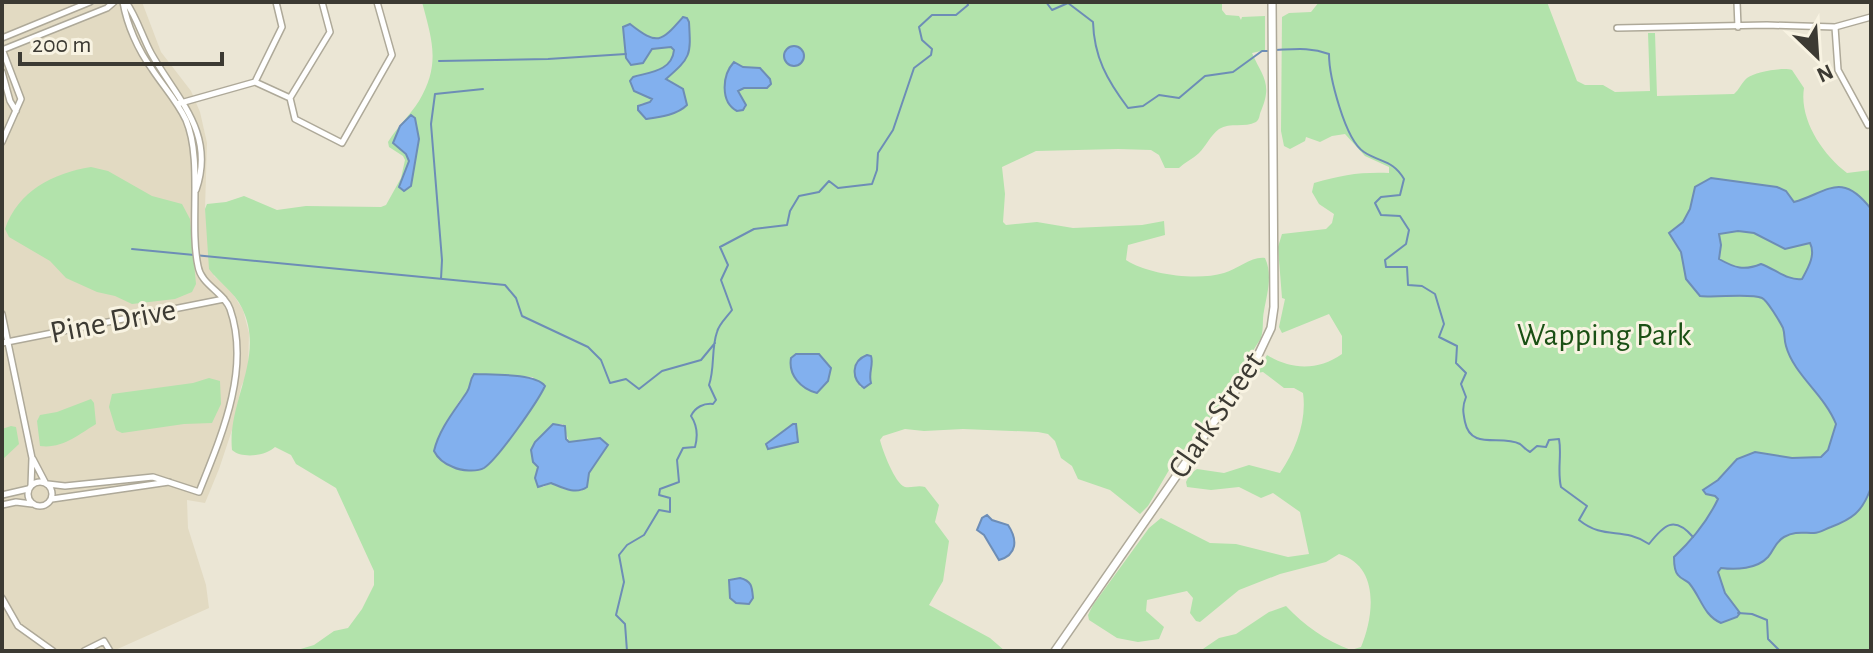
<svg xmlns="http://www.w3.org/2000/svg" width="1873" height="653" font-family="'Alegreya Sans',sans-serif">
<style>
.built{fill:#e2dac2}
.green{fill:#b2e3ab;fill-rule:evenodd}
.water{fill:#82b0ee;stroke:#6d8db6;stroke-width:2;fill-rule:evenodd}
.lines{fill:none;stroke-linecap:round;stroke-linejoin:round}
.stream{stroke:#6d8db6;stroke-width:2}
.minor-casing{stroke:#aea999;stroke-width:8}
.secondary-casing{stroke:#aea999;stroke-width:10}
.minor{stroke:#fff;stroke-width:5}
.secondary{stroke:#fff;stroke-width:7}
.labels{text-anchor:middle;dominant-baseline:central;stroke-width:6;stroke-linejoin:round;paint-order:stroke}
.street-label{font-size:32px;fill:#3c3a33;stroke:#f8f3e2}
.park-label{font-size:32px;fill:#1a5014;stroke:#f8f3e2}
</style>
<rect width="100%" height="100%" fill="#ebe6d5"/>
<!-- built -->
<path class="built" d="M 2,2 L 142,2 L 161,52 L 191,91 L 200,112 L 207,143 L 205,209 L 214,276 L 231,291 L 243,310 L 249,333 L 248,372 L 241,387 L 233,427 L 219,469 L 205,503 L 187,500 L 188,528 L 206,585 L 209,608 L 113,651 L 4,651 L 2,639 Z"/>
<!-- green -->
<path class="green" d="M 422,2 L 1222,2 L 1222,10 L 1226,15 L 1239,16 L 1241,20 L 1242,17 L 1265,16 L 1265,50 L 1252,53 C 1262,76 1273,83 1261,111 C 1259,115 1260,119 1256,122 C 1245,128 1230,122 1219,129 C 1210,136 1206,146 1199,153 C 1193,159 1185,162 1179,168 L 1165,168 L 1159,155 L 1151,150 L 1118,149 L 1036,151 L 1002,167 L 1005,194 L 1003,222 L 1006,225 L 1037,222 L 1073,228 L 1142,225 L 1164,221 L 1165,235 L 1128,245 L 1126,260 C 1149,275 1198,281 1224,273 C 1238,269 1252,256 1265,258 C 1273,275 1267,294 1264,311 C 1262,320 1264,328 1261,338 L 1219,405 L 1196,436 L 1176,458 L 1148,506 L 1140,514 L 1110,490 L 1078,479 L 1072,466 L 1061,458 L 1055,441 L 1048,434 L 1038,432 L 963,429 L 924,431 L 905,429 L 883,436 L 880,440 C 882,449 895,484 905,487 C 912,488 918,485 925,487 L 939,505 L 935,522 L 949,541 L 943,581 L 929,605 L 990,638 L 1005,651 L 294,651 L 314,645 L 334,631 L 348,628 L 362,609 L 374,585 L 374,571 L 336,488 L 296,464 L 291,455 L 275,447 C 266,456 242,459 232,450 C 227,401 266,357 242,308 C 234,291 219,283 209,269 L 205,209 L 207,204 L 226,202 L 244,196 L 277,210 L 306,206 L 381,207 L 386,205 L 401,178 L 405,160 L 403,156 L 389,147 L 388,142 C 397,127 410,115 419,101 C 441,64 432,40 422,2 ZM 680,21 L 689,22 C 691,53 689,60 666,79 L 686,107 L 665,116 L 637,108 L 640,104 L 650,102 L 652,99 L 633,77 C 650,72 672,71 674,50 L 671,47 L 652,49 L 643,63 L 630,24 C 651,40 663,46 680,21 ZM 734,62 L 743,67 L 757,67 L 770,79 L 767,88 L 744,88 L 738,91 L 746,108 L 740,111 ZM 869,355 L 872,360 L 869,371 L 871,382 L 860,387 L 857,380 L 861,357 ZM 483,375 L 533,377 L 540,396 L 487,466 L 444,426 L 460,400 ZM 553,424 L 563,424 L 569,442 L 585,439 L 608,445 L 589,473 L 588,483 L 581,491 L 564,489 L 551,483 L 543,487 L 535,478 L 538,467 L 533,462 L 531,450 L 535,442 Z
M 1319,2 L 1547,2 L 1577,81 L 1585,85 L 1603,85 L 1615,92 L 1650,91 L 1648,33 L 1655,33 L 1657,96 L 1734,94 C 1739,90 1742,82 1747,78 C 1755,72 1783,67 1792,70 L 1804,88 C 1799,119 1822,154 1847,173 L 1871,170 L 1871,316 L 1832,414 L 1836,424 L 1828,450 L 1871,469 L 1871,651 L 1200,651 L 1219,638 L 1236,634 L 1269,612 L 1286,606 C 1304,625 1326,641 1351,650 L 1361,647 C 1374,616 1380,566 1339,554 L 1326,562 L 1280,574 L 1239,590 L 1200,622 L 1196,621 L 1190,613 L 1193,598 L 1187,591 L 1147,600 L 1146,611 L 1164,627 L 1159,639 L 1138,642 L 1117,638 L 1089,620 L 1088,615 L 1093,605 L 1149,528 L 1161,518 L 1210,543 L 1236,544 L 1288,557 L 1309,554 L 1300,512 L 1273,493 L 1261,498 L 1239,487 L 1211,490 L 1187,487 L 1186,482 L 1190,474 L 1197,469 L 1224,473 L 1249,465 L 1280,473 C 1296,450 1307,420 1303,393 L 1294,388 L 1284,388 L 1263,372 L 1257,373 L 1267,355 C 1291,370 1318,371 1342,354 L 1342,336 L 1329,314 L 1282,333 L 1279,327 L 1285,299 L 1282,298 L 1278,247 L 1282,234 L 1326,229 L 1332,223 L 1334,214 L 1319,204 L 1312,192 L 1314,183 C 1342,175 1360,172 1389,173 L 1389,167 L 1365,156 L 1345,134 L 1332,136 L 1320,142 L 1306,137 L 1305,141 L 1290,149 L 1284,146 L 1281,131 L 1282,17 L 1289,13 L 1311,12 Z
M 91,167 L 108,171 L 152,196 L 182,204 L 190,219 L 196,284 L 192,292 L 175,299 L 132,304 L 115,296 L 97,292 L 66,278 L 50,261 L 9,237 L 5,229 C 18,191 53,173 91,167 Z
M 209,378 L 220,381 L 221,404 L 212,423 L 184,424 L 122,433 L 116,430 L 109,407 L 112,394 L 193,383 Z
M 91,399 L 94,403 L 96,424 C 78,435 62,449 40,446 L 37,421 L 40,415 L 57,412 Z
M 11,426 L 16,427 L 19,444 L 2,460 L 2,429 Z"/>
<!-- water -->
<path class="water" d="M 683,17 L 687,18 L 689,22 C 691,56 691,57 666,79 L 683,89 L 687,105 C 677,115 660,117 646,119 L 638,110 L 638,106 L 650,102 L 652,99 L 634,91 L 630,81 L 633,77 C 650,72 672,71 674,50 L 671,47 L 652,49 L 643,63 L 631,65 L 626,58 L 623,27 L 630,24 C 658,46 661,42 683,17 Z
M784 56a10 10 0 1 1 20 0a10 10 0 1 1-20 0Z
M 734,62 L 743,67 L 760,68 L 770,79 L 771,84 L 767,88 L 744,88 L 738,91 L 746,105 L 743,110 L 737,111 C 720,102 722,75 734,62 Z
M 411,115 L 415,118 L 419,139 L 411,186 L 404,191 L 399,187 L 409,161 L 406,154 L 393,143 L 400,126 Z
M 1711,178 L 1777,187 L 1786,191 L 1794,202 C 1827,193 1841,170 1871,209 L 1870,490 C 1862,512 1852,519 1831,527 C 1825,529 1820,533 1814,533 C 1802,533 1795,531 1784,537 C 1775,542 1774,550 1768,557 C 1757,569 1736,570 1721,568 L 1718,572 L 1725,593 L 1740,613 L 1737,617 L 1721,623 C 1703,615 1701,597 1689,583 C 1686,580 1681,579 1678,575 C 1674,571 1674,563 1674,557 C 1691,541 1708,520 1718,499 L 1715,496 L 1706,494 L 1703,490 L 1718,480 L 1737,459 L 1755,452 L 1792,458 L 1821,457 L 1828,450 L 1836,424 C 1824,394 1794,375 1786,346 C 1784,340 1785,334 1783,328 C 1780,322 1767,300 1762,298 C 1750,293 1716,298 1700,296 L 1686,279 L 1681,252 L 1669,233 L 1683,222 L 1690,209 L 1695,187 ZM 1738,231 L 1754,233 L 1785,249 L 1810,243 C 1816,255 1808,268 1802,279 C 1788,281 1775,269 1761,264 C 1744,271 1735,268 1719,259 L 1721,245 L 1719,234 Z
M 796,354 L 819,354 L 831,368 L 828,381 L 817,393 C 801,389 788,375 791,358 Z
M 867,355 L 871,356 C 874,364 868,373 871,383 L 864,388 C 851,379 851,361 867,355 Z
M 474,374 C 491,375 535,373 545,386 C 538,401 498,459 484,468 C 477,472 461,471 453,467 C 445,464 438,459 434,451 C 439,429 455,410 467,392 C 471,386 469,381 474,374 Z
M 553,424 L 565,426 L 566,439 L 569,442 L 600,438 L 608,445 L 589,473 L 587,487 C 576,495 563,488 551,483 L 538,487 L 535,478 L 538,467 L 533,462 L 531,450 L 535,442 Z
M 793,424 L 796,424 L 798,442 L 768,449 L 766,444 Z
M 987,515 L 992,520 L 1008,525 C 1018,540 1017,555 999,560 L 984,535 L 977,530 L 982,518 Z
M 740,578 C 752,581 752,587 753,598 L 749,604 L 736,603 L 730,598 L 729,580 Z"/>
<g class="lines">
<!-- stream -->
<path class="stream" d="M 1046,2 L 1052,10 L 1068,3 L 1093,22 C 1094,57 1107,80 1128,108 L 1143,106 L 1159,95 L 1179,98 L 1205,76 L 1233,72 L 1262,51 L 1269,51
M 1276,50 C 1296,49 1310,47 1329,54 C 1329,76 1345,140 1364,152 C 1381,163 1393,160 1404,179 L 1400,195 L 1381,197 L 1375,203 L 1381,215 L 1400,216 L 1409,230 L 1406,244 L 1385,260 L 1386,267 L 1407,267 L 1408,285 L 1422,286 L 1435,294 L 1444,324 L 1439,337 L 1457,346 L 1456,363 L 1466,373 L 1461,384 L 1466,397 C 1462,407 1463,412 1465,422 C 1471,451 1501,434 1520,444 C 1523,446 1526,450 1530,452 L 1537,446 L 1546,447 L 1549,440 L 1559,439 C 1562,455 1557,470 1561,487 L 1587,506 L 1579,520 C 1605,541 1622,526 1649,544 C 1664,525 1674,515 1693,537
M 439,61 L 548,59 L 626,54
M 132,249 L 505,285 L 516,298 L 522,316 L 588,347 L 601,360 L 610,383 L 626,379 L 639,389 L 662,371 L 701,360 L 715,343
M 441,279 L 442,260 L 431,124 L 435,94 L 483,89
M 1738,613 L 1752,614 L 1767,620 L 1768,639 L 1780,651
M 627,651 L 625,624 L 616,615 L 624,582 L 619,555 L 627,545 L 644,535 L 659,510 L 670,512 L 670,498 L 659,495 L 660,489 L 679,482 L 677,460 L 683,448 L 695,447 C 698,436 697,425 691,416 C 695,407 704,403 713,404 L 716,400 L 709,385 C 715,368 711,349 717,332 C 719,324 727,317 732,310 L 721,280 L 728,265 L 720,247 L 754,229 L 787,225 L 790,211 L 799,196 L 819,192 L 829,181 L 838,188 L 872,184 L 877,170 L 878,153 L 893,130 L 914,68 L 931,55 L 932,49 L 922,40 L 919,27 L 932,15 L 956,15 L 968,5 L 967,2"/>
<!-- minor casing -->
<g class="minor-casing">
<path id="minor" d="M 126,2 C 137,18 142,36 151,53 C 176,98 216,132 196,190
M 322,2 L 330,32 L 290,98 L 295,119 L 342,143 L 392,55 L 377,2
M 1737,2 L 1738,27
M 1835,27 L 1838,70 L 1868,125
M 1617,28 L 1767,25 L 1835,27 L 1871,17
M 2,38 L 90,2
M 2,50 L 107,8 L 114,2
M 2,72 L 10,101 L 16,111
M 255,82 L 290,98
M 177,104 L 255,82 L 282,27 L 276,2
M 2,142 L 21,99 L 2,49
M 2,314 L 32,458 L 31,486
M 2,343 L 224,299
M 33,459 L 45,482
M28 494a12 12 0 1 1 24 0a12 12 0 1 1-24 0Z
M 48,484 L 65,486 L 153,477 L 199,492 C 221,437 251,369 230,309 C 224,292 201,285 198,266 C 189,224 203,160 186,120 C 177,101 163,86 152,69 C 138,50 127,25 123,2
M 2,495 L 28,489
M 52,499 L 169,482
M 2,505 L 16,502 L 32,504
M 2,598 L 18,626 L 53,651
M 84,651 L 104,641 L 110,651"/>
</g>
<!-- secondary casing -->
<g class="secondary-casing">
<path id="secondary" d="M 1055,651 L 1254,364 L 1271,328 L 1274,307 L 1272,2"/>
</g>
<!-- minor -->
<use href="#minor" class="minor"/>
<!-- secondary -->
<use href="#secondary" class="secondary"/>
</g>
<g class="labels">
<!-- street labels -->
<g class="street-label">
<text transform="translate(113 321) rotate(-11)">Pine Drive</text>
<text transform="translate(1216 415) rotate(-56)">Clark Street</text>
</g>
<!-- park labels -->
<g class="park-label">
<text x="1604" y="335">Wapping Park</text>
</g>
</g>
<!-- border -->
<rect width="1873" height="653" fill="none" stroke="#3c3a33" stroke-width="8"/>
<!-- north arrow -->
<g transform="translate(1817 56) rotate(155)" stroke="#f8f3e2" stroke-width="6" paint-order="stroke">
<path d="M0-6L14 30L0 20L-14 30Z" fill="#3c3a33"/>
<text y="-12" font-size="22" font-weight="bold" text-anchor="middle" fill="#3c3a33">N</text>
</g>
<!-- scale -->
<path d="M20 52v12h202v-12" fill="none" stroke="#3c3a33" stroke-width="4"/>
<text x="32" y="52" font-size="24" fill="#3c3a33" stroke="#f8f3e2" stroke-width="6" paint-order="stroke">200 m</text>
</svg>
